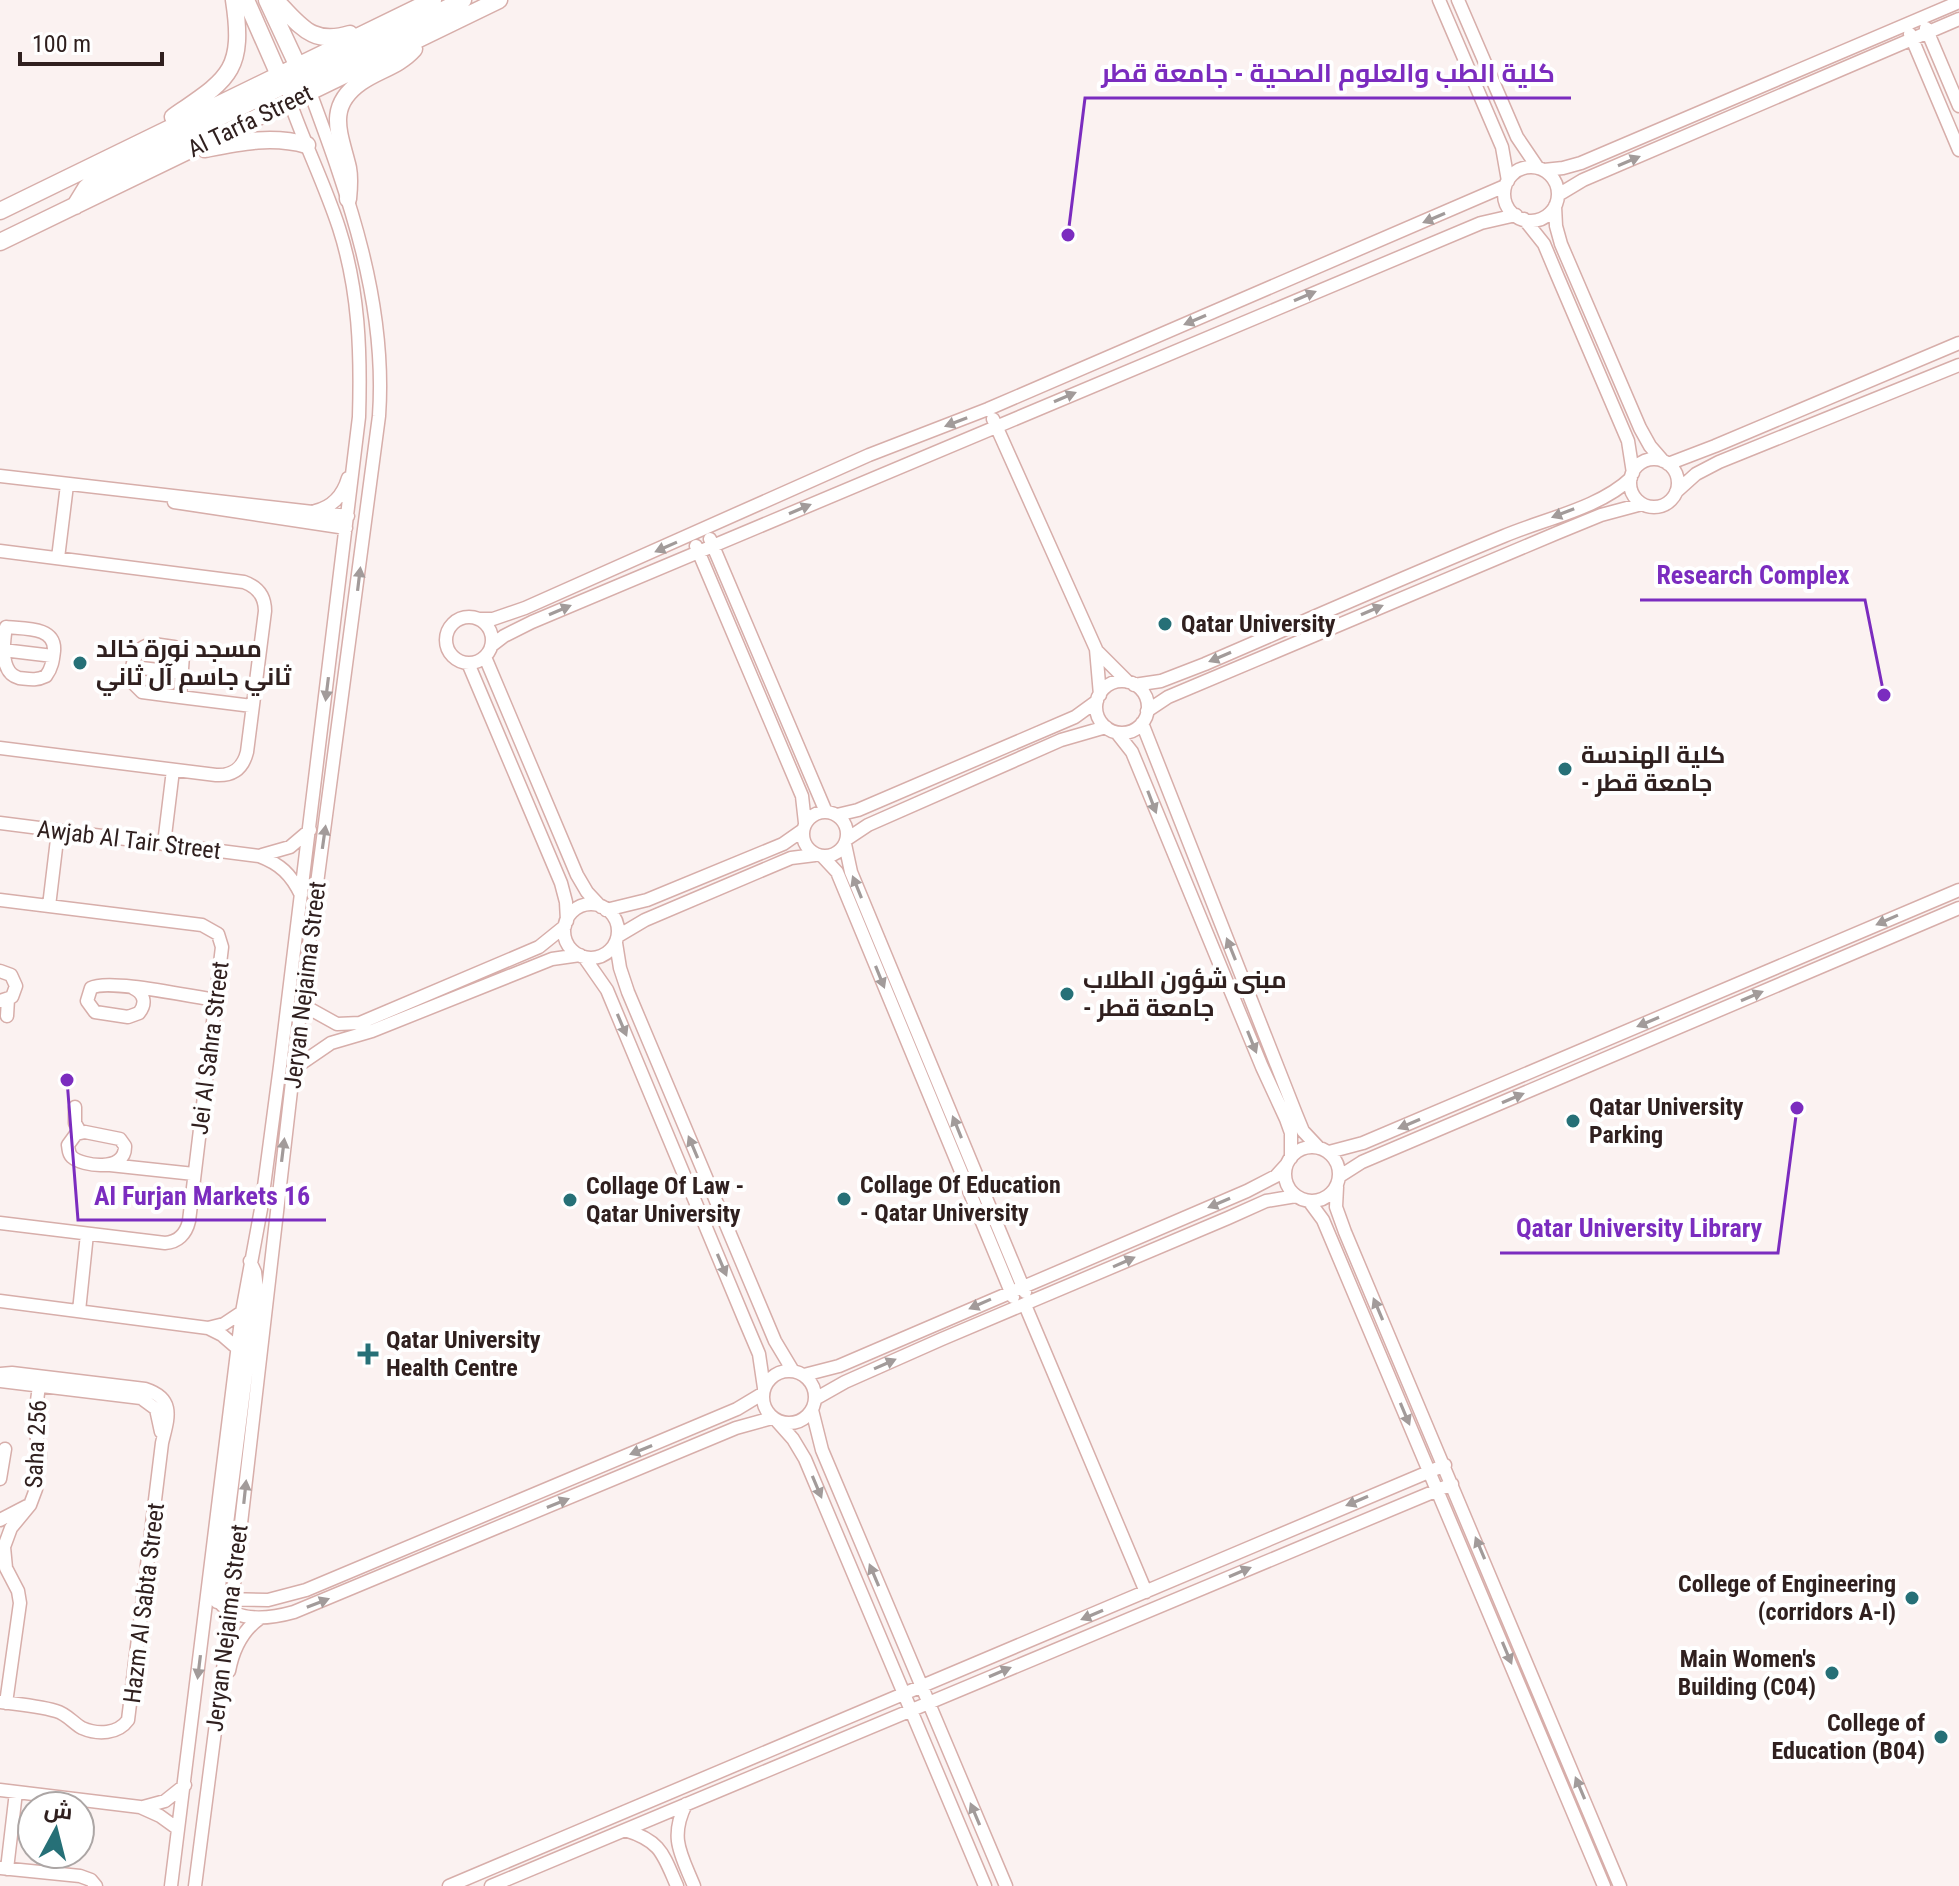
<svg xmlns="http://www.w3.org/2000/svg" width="1959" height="1886" font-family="'Roboto Condensed',Cairo,sans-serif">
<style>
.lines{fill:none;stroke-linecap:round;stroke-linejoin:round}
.minor-casing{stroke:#d7aeaa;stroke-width:15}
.major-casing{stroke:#d7aeaa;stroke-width:19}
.minor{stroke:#fff;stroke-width:12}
.major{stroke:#fff;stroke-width:16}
.oneway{fill:#a29b9a}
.poi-dot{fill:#267077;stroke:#fff;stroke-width:3}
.labels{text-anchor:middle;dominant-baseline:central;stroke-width:8;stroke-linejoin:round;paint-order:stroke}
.street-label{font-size:24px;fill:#30201f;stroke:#fff}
.poi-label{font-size:24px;font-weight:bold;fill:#30201f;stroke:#fff;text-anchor:start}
.leader{fill:none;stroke:#7b2cbf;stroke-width:3}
.callout-dot{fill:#7b2cbf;stroke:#fff;stroke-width:3}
.callout-label{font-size:26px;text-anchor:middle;font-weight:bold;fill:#7b2cbf;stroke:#fff;stroke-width:8;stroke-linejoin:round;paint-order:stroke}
</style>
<rect width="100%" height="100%" fill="#fbf2f1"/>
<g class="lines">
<!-- minor casing -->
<g class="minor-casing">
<path id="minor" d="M 1439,0 L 1502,147 L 1508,181
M 1458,0 L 1517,137 L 1538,168
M 1926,28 L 1959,106
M 1910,34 L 1959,150
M1504 194a27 27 0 1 1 54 0a27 27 0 1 1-54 0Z
M 1544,170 L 1563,168 L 1581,163 L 1959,2
M 1558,195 L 1583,180 L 1959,19
M 1555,206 L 1556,226 L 1561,244 L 1640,428 L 1650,446 L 1663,461
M 1524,219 L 1544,244 L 1557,275 L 1628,441 L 1633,473
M 993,419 L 1096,649 L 1100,695
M1630 483a24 24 0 1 1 48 0a24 24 0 1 1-48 0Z
M 1668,464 L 1715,446 L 1959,343
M 0,476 L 348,516
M 1676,492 L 1696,474 L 1719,462 L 1959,365
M 174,502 L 346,528
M 315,511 C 333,507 343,495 348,478
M 710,539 L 826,812
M 696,546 L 802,796 L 805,823
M 0,551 L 244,582 C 258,587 265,597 265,611 L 247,752 C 243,768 233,776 216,775 L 0,748
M 58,558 L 67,485
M446 640a23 23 0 1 1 46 0a23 23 0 1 1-46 0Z
M 478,619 L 493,619 L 525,608 L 869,455 L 988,409 L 1505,186
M 6,627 C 23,629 56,626 54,651 C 53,660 52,668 46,676 C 36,681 29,679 19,678 C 0,673 3,645 6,627 Z
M 153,644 L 174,647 L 183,655 L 180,697 L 142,692 L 133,683 C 130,666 133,647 153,644 Z
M 491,646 L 504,636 L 532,622 L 1481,223 L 1516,215
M 3,650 L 53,656
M 1098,652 L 1128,682
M 485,657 L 577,875 L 587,892 L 601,907
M 468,663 L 561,883 L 566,902 L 567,921
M 133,667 L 183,673
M1096 707a26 26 0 1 1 52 0a26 26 0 1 1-52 0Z
M 1134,685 L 1161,681 L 1205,664 C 1305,621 1404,577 1504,536 C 1544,519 1600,508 1631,478
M 180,697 L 252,706
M 1147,711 L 1168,697 L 1557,533 L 1601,515 L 1642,504
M 1142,723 L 1296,1114 L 1303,1131 L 1318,1147
M 1117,733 L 1132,752 L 1262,1067 L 1286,1119 L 1291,1133 L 1291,1158
M803 834a22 22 0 1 1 44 0a22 22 0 1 1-44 0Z
M 837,815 L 858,810 L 1075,717 L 1097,701
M 0,823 L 259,856 C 280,864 291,874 301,895
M 847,839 L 868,825 L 1061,740 L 1106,727
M 164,844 L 173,770
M 845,844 L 851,872 L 1025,1292
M 262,855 L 290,847 L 310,830
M 823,857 L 837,872 L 1013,1297
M 0,900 L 202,925 L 218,934 L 222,947 L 189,1221 C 186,1234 178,1242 165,1243 L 0,1223
M564 931a27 27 0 1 1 54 0a27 27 0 1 1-54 0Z
M 49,906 L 58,831
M 606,910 L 647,900 L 783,844 L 803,830
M 618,936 L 645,920 L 791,858 L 815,855
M 616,943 L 620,968 L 628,992 L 775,1341 L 793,1371
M 584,957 L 607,990 L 745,1321 L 759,1354 L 764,1388
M 0,971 L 11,975 L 16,986 L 12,997 L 0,1001
M 133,988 C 144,993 147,1003 139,1013 L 128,1017 L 95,1012 L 87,1001 L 91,988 C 108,978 192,997 216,1000
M 301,1004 L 337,1024 L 360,1023 L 539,947 L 565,926
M 7,1016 L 8,999
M 293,1069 L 331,1043 L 372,1031 L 552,959 L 580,955
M 75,1107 L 75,1123 L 80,1132
M 85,1132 L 120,1139 L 125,1146 C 126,1173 82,1166 72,1157 C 68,1153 69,1150 68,1145 L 76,1134 Z
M1285 1174a27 27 0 1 1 54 0a27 27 0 1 1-54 0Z
M 1329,1152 L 1363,1143 L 1959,890
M 110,1165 L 194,1174
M 1340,1176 L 1362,1162 L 1959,908
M 1337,1187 L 1336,1207 L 1345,1232 L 1620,1886
M 1309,1201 L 1323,1220 L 1604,1886
M 0,1301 L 208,1328 L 224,1324 L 242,1312
M 1025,1305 L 1146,1592
M 79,1311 L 87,1234
M 208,1328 L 222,1335 L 237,1348
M763 1397a26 26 0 1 1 52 0a26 26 0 1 1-52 0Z
M 0,1374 L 12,1373 L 145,1389 C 176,1399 168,1418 162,1443 L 128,1720 C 118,1734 98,1735 82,1728 C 73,1723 67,1714 56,1711 C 39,1706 18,1704 0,1702
M 804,1375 L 839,1366 L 1247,1191 L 1276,1176 L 1286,1165
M 0,1381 L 141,1398 L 156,1409 L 161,1432
M 815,1399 L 845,1382 L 942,1339 L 1228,1218 L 1266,1201 L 1296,1196
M 812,1410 L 822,1450 L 1006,1886
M 777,1421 L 793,1439 L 805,1459 L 985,1886
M 0,1479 L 5,1449
M 0,1520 L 27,1506
M 210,1585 C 222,1623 262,1621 294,1612 L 736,1428 L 772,1418
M 224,1599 L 268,1600 L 306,1590 L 737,1409 L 762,1394
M 217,1602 L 257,1289 L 255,1272 L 250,1261
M 229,1671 C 233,1650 243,1630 260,1618
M 6,1703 L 20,1603 L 18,1591 L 6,1568 L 4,1547 L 11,1528 L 30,1505 L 36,1489 L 40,1455 L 34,1423 L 39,1386
M 0,1790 L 140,1807 L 160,1816 L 178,1829
M 686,1804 C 669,1838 681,1854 694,1886
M 143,1807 L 165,1801 L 185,1785
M 625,1830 C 661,1841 663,1854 677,1886
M 0,1868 L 80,1876 L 91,1880 L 96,1886
M 7,1869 L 16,1792
M 171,1886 L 242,1312 L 261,1209 L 280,1066 L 359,417 C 361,352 359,290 339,228 C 325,185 305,145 290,102
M 195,1886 L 234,1584 L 301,1004 L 379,416 C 387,303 349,197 310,92
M 449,1886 L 1445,1465
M 491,1886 L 1452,1484"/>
</g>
<!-- major casing -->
<g class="major-casing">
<path id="major" d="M 246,0 L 282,82
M 267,0 L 301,73
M 275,0 C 300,24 310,46 350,34
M 291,97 L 304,80 L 463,0
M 173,117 C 228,79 245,72 234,0
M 205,149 C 240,142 272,135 307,145
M 348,199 C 349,189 350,178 348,168 C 340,134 325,107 361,82 C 378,70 399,66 414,49
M 75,206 L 86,188 L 97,178 L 283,86 L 295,71
M 0,211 L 433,0
M 0,242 L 499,0"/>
</g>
<!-- minor -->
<use href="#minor" class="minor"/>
<!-- major -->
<use href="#major" class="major"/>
</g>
<!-- one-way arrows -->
<defs><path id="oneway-solid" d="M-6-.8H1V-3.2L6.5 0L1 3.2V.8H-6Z" transform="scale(2)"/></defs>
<g class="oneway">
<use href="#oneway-solid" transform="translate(1629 161) rotate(-23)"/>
<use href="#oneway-solid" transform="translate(1434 218) rotate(157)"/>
<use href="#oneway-solid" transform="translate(1305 296) rotate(-23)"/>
<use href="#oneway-solid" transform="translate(1195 320) rotate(157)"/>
<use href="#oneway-solid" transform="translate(1065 397) rotate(-23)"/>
<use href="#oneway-solid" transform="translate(956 422) rotate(159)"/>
<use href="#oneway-solid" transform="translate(800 509) rotate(-23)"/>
<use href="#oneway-solid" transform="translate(1563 513) rotate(159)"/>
<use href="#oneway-solid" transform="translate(666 547) rotate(156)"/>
<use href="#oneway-solid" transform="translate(359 579) rotate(-83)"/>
<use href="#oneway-solid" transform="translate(560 610) rotate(-23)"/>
<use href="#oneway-solid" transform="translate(1372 610) rotate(-23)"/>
<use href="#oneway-solid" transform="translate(1220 657) rotate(157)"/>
<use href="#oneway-solid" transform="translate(327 689) rotate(97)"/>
<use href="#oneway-solid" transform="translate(1152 802) rotate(69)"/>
<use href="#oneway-solid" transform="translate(324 837) rotate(-82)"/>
<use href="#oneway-solid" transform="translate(857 887) rotate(-112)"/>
<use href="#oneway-solid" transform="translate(1887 920) rotate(156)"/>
<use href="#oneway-solid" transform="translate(1231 949) rotate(-112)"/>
<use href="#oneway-solid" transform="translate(880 977) rotate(68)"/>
<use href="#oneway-solid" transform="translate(1752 996) rotate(-23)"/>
<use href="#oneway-solid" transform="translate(1648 1022) rotate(157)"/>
<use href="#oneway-solid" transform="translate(622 1025) rotate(67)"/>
<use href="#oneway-solid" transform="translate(1252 1042) rotate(68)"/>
<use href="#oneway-solid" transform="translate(1513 1098) rotate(-23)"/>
<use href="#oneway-solid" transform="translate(1409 1124) rotate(157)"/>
<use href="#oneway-solid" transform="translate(957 1127) rotate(-112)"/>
<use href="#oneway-solid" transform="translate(693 1147) rotate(-113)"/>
<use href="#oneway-solid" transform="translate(283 1150) rotate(-83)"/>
<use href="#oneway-solid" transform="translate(1219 1203) rotate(157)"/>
<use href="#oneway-solid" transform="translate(1124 1262) rotate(-24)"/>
<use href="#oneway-solid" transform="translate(722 1265) rotate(67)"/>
<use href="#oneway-solid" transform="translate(980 1304) rotate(156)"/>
<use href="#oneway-solid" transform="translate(1378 1309) rotate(-113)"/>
<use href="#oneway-solid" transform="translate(885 1364) rotate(-24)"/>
<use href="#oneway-solid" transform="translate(1405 1414) rotate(67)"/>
<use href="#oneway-solid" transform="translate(641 1450) rotate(158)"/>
<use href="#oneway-solid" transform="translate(817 1487) rotate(67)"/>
<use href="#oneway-solid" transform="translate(245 1492) rotate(-84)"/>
<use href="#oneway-solid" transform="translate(1357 1501) rotate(157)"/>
<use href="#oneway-solid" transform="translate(558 1503) rotate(-22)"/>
<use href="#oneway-solid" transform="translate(1480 1548) rotate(-113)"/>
<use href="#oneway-solid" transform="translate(1240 1572) rotate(-23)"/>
<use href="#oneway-solid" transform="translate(874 1575) rotate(-113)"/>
<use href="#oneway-solid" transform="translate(318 1603) rotate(-21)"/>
<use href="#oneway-solid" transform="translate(1092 1615) rotate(157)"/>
<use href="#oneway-solid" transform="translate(1507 1653) rotate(67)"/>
<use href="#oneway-solid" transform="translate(199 1667) rotate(97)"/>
<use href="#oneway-solid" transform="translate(1000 1672) rotate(-23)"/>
<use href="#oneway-solid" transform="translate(1580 1788) rotate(-113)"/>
<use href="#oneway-solid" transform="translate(975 1814) rotate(-113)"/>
</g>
<!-- markers -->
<g class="poi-dot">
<circle cx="1165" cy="624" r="8"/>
<circle cx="80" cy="663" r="8"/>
<circle cx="1565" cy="769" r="8"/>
<circle cx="1067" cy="994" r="8"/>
<circle cx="1573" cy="1121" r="8"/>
<circle cx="844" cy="1199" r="8"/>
<circle cx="570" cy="1200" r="8"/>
<path d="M364 1342h8v8h8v8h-8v8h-8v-8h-8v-8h8z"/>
<circle cx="1912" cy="1598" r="8"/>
<circle cx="1832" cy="1673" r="8"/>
<circle cx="1941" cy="1737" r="8"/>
</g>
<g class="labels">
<!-- street labels -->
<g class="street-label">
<text transform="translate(250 121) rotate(-26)">Al Tarfa Street</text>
<text transform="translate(129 840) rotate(7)">Awjab Al Tair Street</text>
<text transform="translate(305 985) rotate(-83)">Jeryan Nejaima Street</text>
<text transform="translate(210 1048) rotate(-83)">Jei Al Sahra Street</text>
<text transform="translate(36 1444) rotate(-87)">Saha 256</text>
<text transform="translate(144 1603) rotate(-83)">Hazm Al Sabta Street</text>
<text transform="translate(227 1628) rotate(-83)">Jeryan Nejaima Street</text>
</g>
<!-- poi labels -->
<g class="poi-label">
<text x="1181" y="624">Qatar University</text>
<text x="96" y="649">مسجد نورة خالد<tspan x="96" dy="28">ثاني جاسم آل ثاني</tspan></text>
<text x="1581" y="755">كلية الهندسة<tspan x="1581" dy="28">- جامعة قطر</tspan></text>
<text x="1083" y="980">مبنى شؤون الطلاب<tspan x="1083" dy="28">- جامعة قطر</tspan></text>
<text x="1589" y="1107">Qatar University<tspan x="1589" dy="28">Parking</tspan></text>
<text x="860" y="1185">Collage Of Education<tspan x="860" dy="28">- Qatar University</tspan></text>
<text x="586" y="1186">Collage Of Law -<tspan x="586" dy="28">Qatar University</tspan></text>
<text x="386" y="1340">Qatar University<tspan x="386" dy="28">Health Centre</tspan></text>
<text x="1896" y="1584" text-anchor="end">College of Engineering<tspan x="1896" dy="28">(corridors A-I)</tspan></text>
<text x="1816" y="1659" text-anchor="end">Main Women's<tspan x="1816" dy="28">Building (C04)</tspan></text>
<text x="1925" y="1723" text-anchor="end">College of<tspan x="1925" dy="28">Education (B04)</tspan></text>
</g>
</g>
<!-- callouts -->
<path class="leader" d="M1068 235L1085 98H1571M1884 695L1865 600H1640M67 1080L78 1220H326M1797 1108L1778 1253H1500"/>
<g class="callout-dot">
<circle cx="1068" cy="235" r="8"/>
<circle cx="1884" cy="695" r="8"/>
<circle cx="67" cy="1080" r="8"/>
<circle cx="1797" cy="1108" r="8"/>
</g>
<g class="callout-label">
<text x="1328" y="82">كلية الطب والعلوم الصحية - جامعة قطر</text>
<text x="1753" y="584">Research Complex</text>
<text x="202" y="1205">Al Furjan Markets 16</text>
<text x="1639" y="1237">Qatar University Library</text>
</g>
<!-- north arrow -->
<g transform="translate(56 1830) rotate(7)"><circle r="38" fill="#ffffff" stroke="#aca6a5" stroke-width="2"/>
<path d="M0-6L14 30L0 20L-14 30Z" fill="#267077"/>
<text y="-12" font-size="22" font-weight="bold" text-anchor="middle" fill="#30201f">ش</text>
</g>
<!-- scale -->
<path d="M20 52v12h142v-12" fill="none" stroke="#30201f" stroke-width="4"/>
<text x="32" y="52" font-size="24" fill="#30201f" stroke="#ffffff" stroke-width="6" paint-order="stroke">100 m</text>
</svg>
